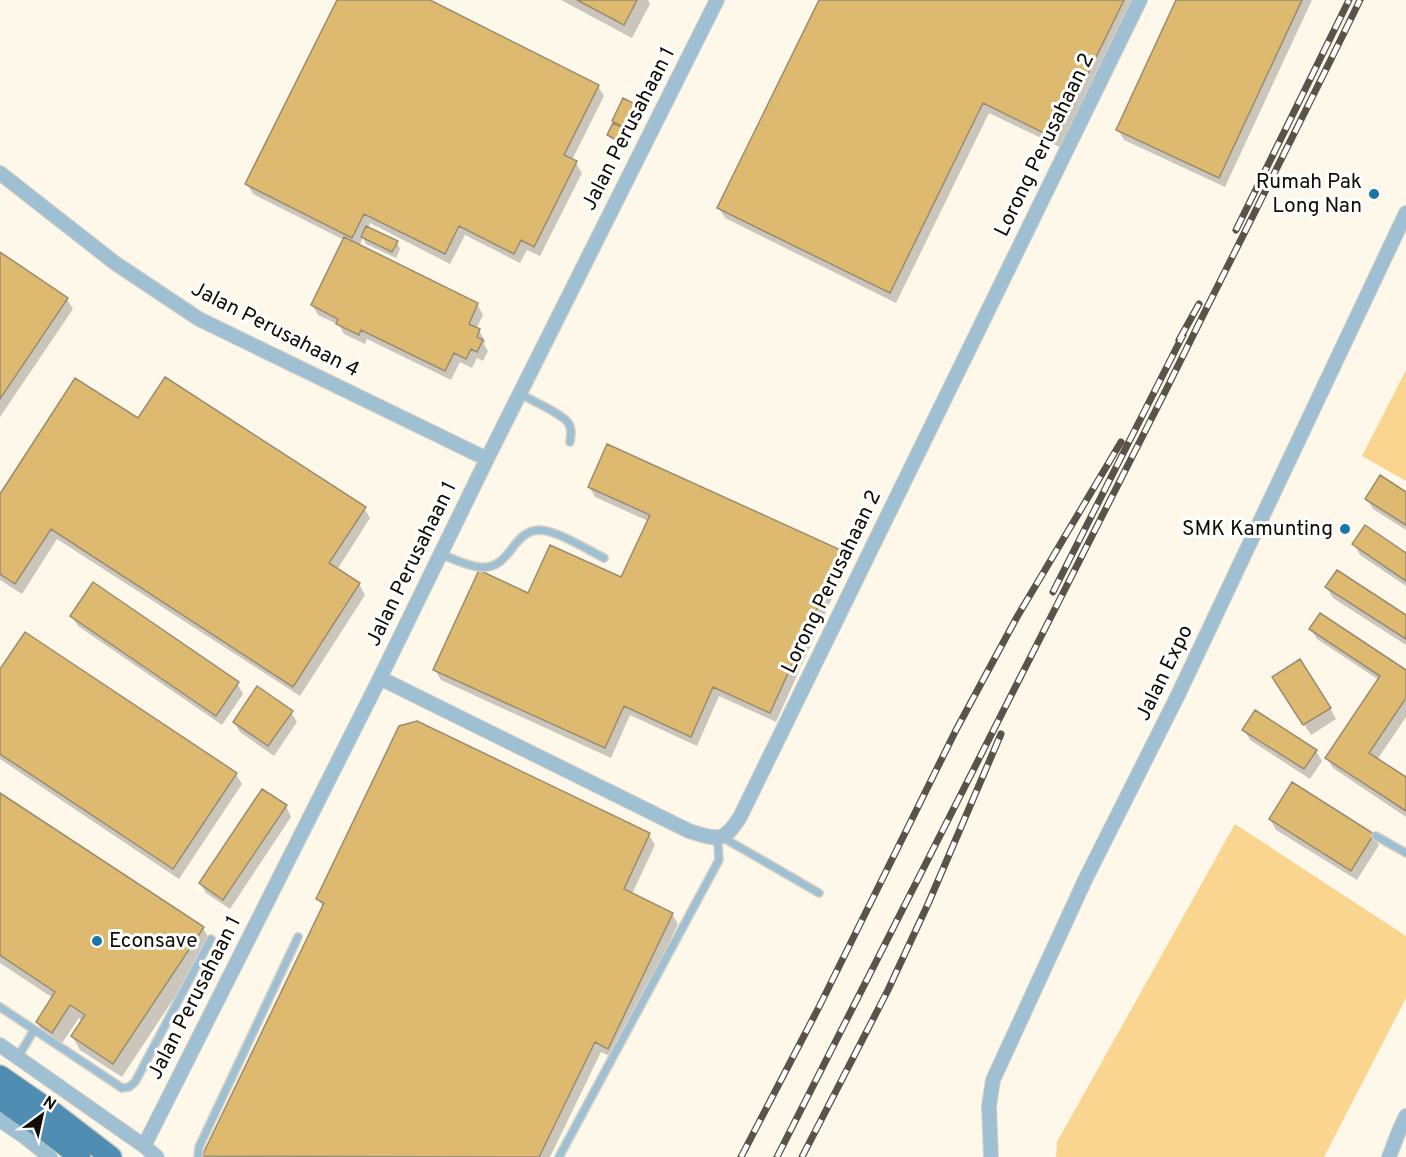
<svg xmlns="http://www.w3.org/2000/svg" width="1406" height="1157" font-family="Overpass,sans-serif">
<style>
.grass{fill:#f9d58f}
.shadow{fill:#0003}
.building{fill:#deba71;stroke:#9b8c6f;stroke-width:1.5}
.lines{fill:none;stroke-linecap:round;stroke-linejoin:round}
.lane-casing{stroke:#d8d2c6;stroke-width:10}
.street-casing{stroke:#d8d2c6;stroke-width:16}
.primary-casing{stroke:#d8d2c6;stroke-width:24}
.lane{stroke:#9fbfd3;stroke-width:7}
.street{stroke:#9fbfd3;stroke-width:14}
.primary{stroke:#4f8db2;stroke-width:21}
.rail-casing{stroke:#595349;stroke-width:7}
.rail{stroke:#fff;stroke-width:4.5;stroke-dasharray:14;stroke-linecap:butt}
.poi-dot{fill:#1a76a4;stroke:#fff;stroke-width:2}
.labels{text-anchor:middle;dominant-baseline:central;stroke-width:6;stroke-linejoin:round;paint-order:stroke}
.street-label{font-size:21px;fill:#120d04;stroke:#fff}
.poi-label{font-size:21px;fill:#120d04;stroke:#fff;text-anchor:end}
</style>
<rect width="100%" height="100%" fill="#fef8eb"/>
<!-- grass -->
<path class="grass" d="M 1406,370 L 1406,481 L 1362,456 Z
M 1235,824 L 1406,936 L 1406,998 L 1324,1157 L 1056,1157 L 1057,1142 Z"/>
<!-- shadow -->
<path class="shadow" d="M 339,0 L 426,0 L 598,86 L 604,96 L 572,160 L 576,163 L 582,173 L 540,256 L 527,250 L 520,263 L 465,235 L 450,264 L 370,223 L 368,228 L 397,242 L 400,249 L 396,258 L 366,244 L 363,238 L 359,246 L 477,304 L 483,315 L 476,329 L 479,330 L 485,341 L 484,344 L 488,351 L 483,361 L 477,358 L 472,368 L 460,362 L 451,380 L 367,339 L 365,344 L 344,334 L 339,325 L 318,315 L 312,305 L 344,240 L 253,194 L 247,184 Z
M 561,0 L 648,0 L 650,4 L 632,38 Z
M 821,0 L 1135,0 L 1062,148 L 989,113 L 896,303 L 725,218 L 719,208 Z
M 1178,0 L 1312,0 L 1225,187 L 1124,140 L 1118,130 Z
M 636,106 L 640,113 L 629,134 L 626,132 L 621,143 L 610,138 L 608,135 L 615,123 L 614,121 Z
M 0,254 L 67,299 L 73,309 L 0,417 Z
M 139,420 L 364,508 L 370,518 L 337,570 L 359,584 L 365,595 L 300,696 L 57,539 L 22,594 L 0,580 L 0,497 Z
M 589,486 L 842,552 L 848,563 L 776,722 L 719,696 L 697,746 L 630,715 L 611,758 L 441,680 L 435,670 L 529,595 L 622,579 L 648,521 L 595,497 Z
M 1406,494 L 1406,530 L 1373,509 L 1367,499 Z
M 1354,544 L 1406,555 L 1406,586 L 1360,555 Z
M 1327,588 L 1406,616 L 1406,645 L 1333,598 Z
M 72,616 L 237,683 L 243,694 L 222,725 L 78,626 Z
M 1311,629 L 1406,672 L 1406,717 L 1377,760 L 1406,779 L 1406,817 L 1333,768 L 1327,758 L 1379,680 L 1317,639 Z
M 0,672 L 236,774 L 242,784 L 179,879 L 0,759 Z
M 1280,688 L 1330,708 L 1336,719 L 1311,735 Z
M 291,712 L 297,722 L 274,756 L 240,732 L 234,722 Z
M 1244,730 L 1316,751 L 1322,761 L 1310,779 L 1250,740 Z
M 0,794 L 203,928 L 211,942 L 122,1077 L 80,1050 L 72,1036 L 82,1021 L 79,1018 L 60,1046 L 45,1036 L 37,1022 L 53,998 L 0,963 Z
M 286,806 L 291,817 L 230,909 L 206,893 L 200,883 Z
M 1270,819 L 1373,835 L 1379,845 L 1357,880 L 1276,830 Z
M 649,835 L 655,845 L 632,894 L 672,914 L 678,924 L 614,1058 L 601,1052 L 550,1157 L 204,1157 L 323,908 L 318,898 Z"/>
<!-- building -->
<path class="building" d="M 337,0 L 430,0 L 599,85 L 564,155 L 577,161 L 534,247 L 521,240 L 514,254 L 459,226 L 445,254 L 364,214 L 352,238 L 245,184 Z
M 577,0 L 637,0 L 624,25 Z
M 819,0 L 1124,0 L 1056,139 L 983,103 L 890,293 L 717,208 Z
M 1176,0 L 1302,0 L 1219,178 L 1116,130 Z
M 623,98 L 637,105 L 625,128 L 612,121 Z
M 613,123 L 625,129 L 619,141 L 607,135 Z
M 366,226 L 398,241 L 392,252 L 361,237 Z
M 344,237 L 478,303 L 469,324 L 480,329 L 477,337 L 483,340 L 477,352 L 471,349 L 466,359 L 454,353 L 445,371 L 361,330 L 359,335 L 336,324 L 338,319 L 311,305 Z
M 0,252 L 68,298 L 0,399 Z
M 165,377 L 366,507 L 329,563 L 360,583 L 293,687 L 51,529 L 15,584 L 0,574 L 0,494 L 75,378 L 138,418 Z
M 607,444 L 843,551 L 770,713 L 713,687 L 691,737 L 624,706 L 605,748 L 433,670 L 479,570 L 528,593 L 550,545 L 621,577 L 650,515 L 588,487 Z
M 1380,475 L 1406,492 L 1406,525 L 1365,499 Z
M 1365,525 L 1406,553 L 1406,581 L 1352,544 Z
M 1337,570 L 1406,615 L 1406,639 L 1325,587 Z
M 93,582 L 239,682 L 216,716 L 70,616 Z
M 1320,613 L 1406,670 L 1406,698 L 1369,753 L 1406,777 L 1406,811 L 1325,758 L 1380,676 L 1309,629 Z
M 25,632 L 237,773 L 173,869 L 0,754 L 0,669 Z
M 1300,659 L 1331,708 L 1303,725 L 1272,677 Z
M 257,686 L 293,711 L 268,746 L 233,722 Z
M 1255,710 L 1317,750 L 1304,769 L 1242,730 Z
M 417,721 L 650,833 L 624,889 L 673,913 L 608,1049 L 595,1042 L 539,1157 L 202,1156 L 324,903 L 316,899 L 399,726 Z
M 1292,782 L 1374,834 L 1351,871 L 1269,819 Z
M 262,789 L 287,805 L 223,900 L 199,883 Z
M 0,793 L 204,927 L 113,1064 L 71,1036 L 85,1015 L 70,1005 L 52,1033 L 36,1022 L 55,992 L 0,955 Z"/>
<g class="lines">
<!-- lane casing -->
<g class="lane-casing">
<path id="lane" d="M 520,394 C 531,400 563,414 569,424 C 572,430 571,436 570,442
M 441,554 C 453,559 467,566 480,567 C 512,570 511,530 540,530 C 558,531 588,550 604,558
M 1376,836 L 1406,853
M 722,837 L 819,893
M 0,1007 L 122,1088 L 129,1087 L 135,1082 L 211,939
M 18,1057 L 34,1030
M 198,1157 L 199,1147 L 298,937
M 559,1157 L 719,860 L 718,845 L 715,838"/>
</g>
<!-- street casing -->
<g class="street-casing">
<path id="street" d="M 0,173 L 115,263 L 199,319 L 487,459
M 380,678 L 689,831 C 717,840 724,843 740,817 L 1140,0
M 0,1045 L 144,1146 L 157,1157
M 0,1120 L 25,1137 L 50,1157
M 144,1146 L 380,678 L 487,459 L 717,0
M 991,1157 L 989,1106 L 993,1080 L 1085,880 L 1177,697 L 1406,213
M 1389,1157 L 1399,1131 L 1406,1116"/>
</g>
<!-- primary casing -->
<g class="primary-casing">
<path id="primary" d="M 0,1076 L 55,1114 L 111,1157
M 0,1099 L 46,1131 L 80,1157"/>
</g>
<!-- lane -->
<use href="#lane" class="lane"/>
<!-- street -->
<use href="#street" class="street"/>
<!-- primary -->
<use href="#primary" class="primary"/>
<!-- rail casing -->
<g class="rail-casing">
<path id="rail" d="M 1236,230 L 1349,0
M 1179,340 L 1199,304
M 1053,592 L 1183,335
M 741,1157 L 820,1005 L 956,730 L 1017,617 L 1121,442
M 777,1157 L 1167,388 C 1231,258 1297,130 1360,0
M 802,1157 L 888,990 L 928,904 L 1001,734"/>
</g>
<!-- rail -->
<use href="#rail" class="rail"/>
</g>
<!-- markers -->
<g class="poi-dot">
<circle cx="1374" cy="194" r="6"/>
<circle cx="1345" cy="529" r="6"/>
<circle cx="97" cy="941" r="6"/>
</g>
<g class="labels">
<!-- street labels -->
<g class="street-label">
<text transform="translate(629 129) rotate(-63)">Jalan Perusahaan 1</text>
<text transform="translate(1045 145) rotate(-64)">Lorong Perusahaan 2</text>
<text transform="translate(275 330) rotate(27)">Jalan Perusahaan 4</text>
<text transform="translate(412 564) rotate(-64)">Jalan Perusahaan 1</text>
<text transform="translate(832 582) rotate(-64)">Lorong Perusahaan 2</text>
<text transform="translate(1165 673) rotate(-64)">Jalan Expo</text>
<text transform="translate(195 998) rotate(-63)">Jalan Perusahaan 1</text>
</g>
<!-- poi labels -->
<g class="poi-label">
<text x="1362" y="182">Rumah Pak<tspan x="1362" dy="24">Long Nan</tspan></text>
<text x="1333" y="529">SMK Kamunting</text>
<text x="109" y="941" text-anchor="start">Econsave</text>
</g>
</g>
<!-- north arrow -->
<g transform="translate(42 1115) rotate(33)" stroke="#ffffff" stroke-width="4.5" paint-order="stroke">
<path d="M0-4.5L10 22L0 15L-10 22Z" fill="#120d04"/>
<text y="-9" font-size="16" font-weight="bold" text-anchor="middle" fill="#120d04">N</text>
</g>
</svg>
